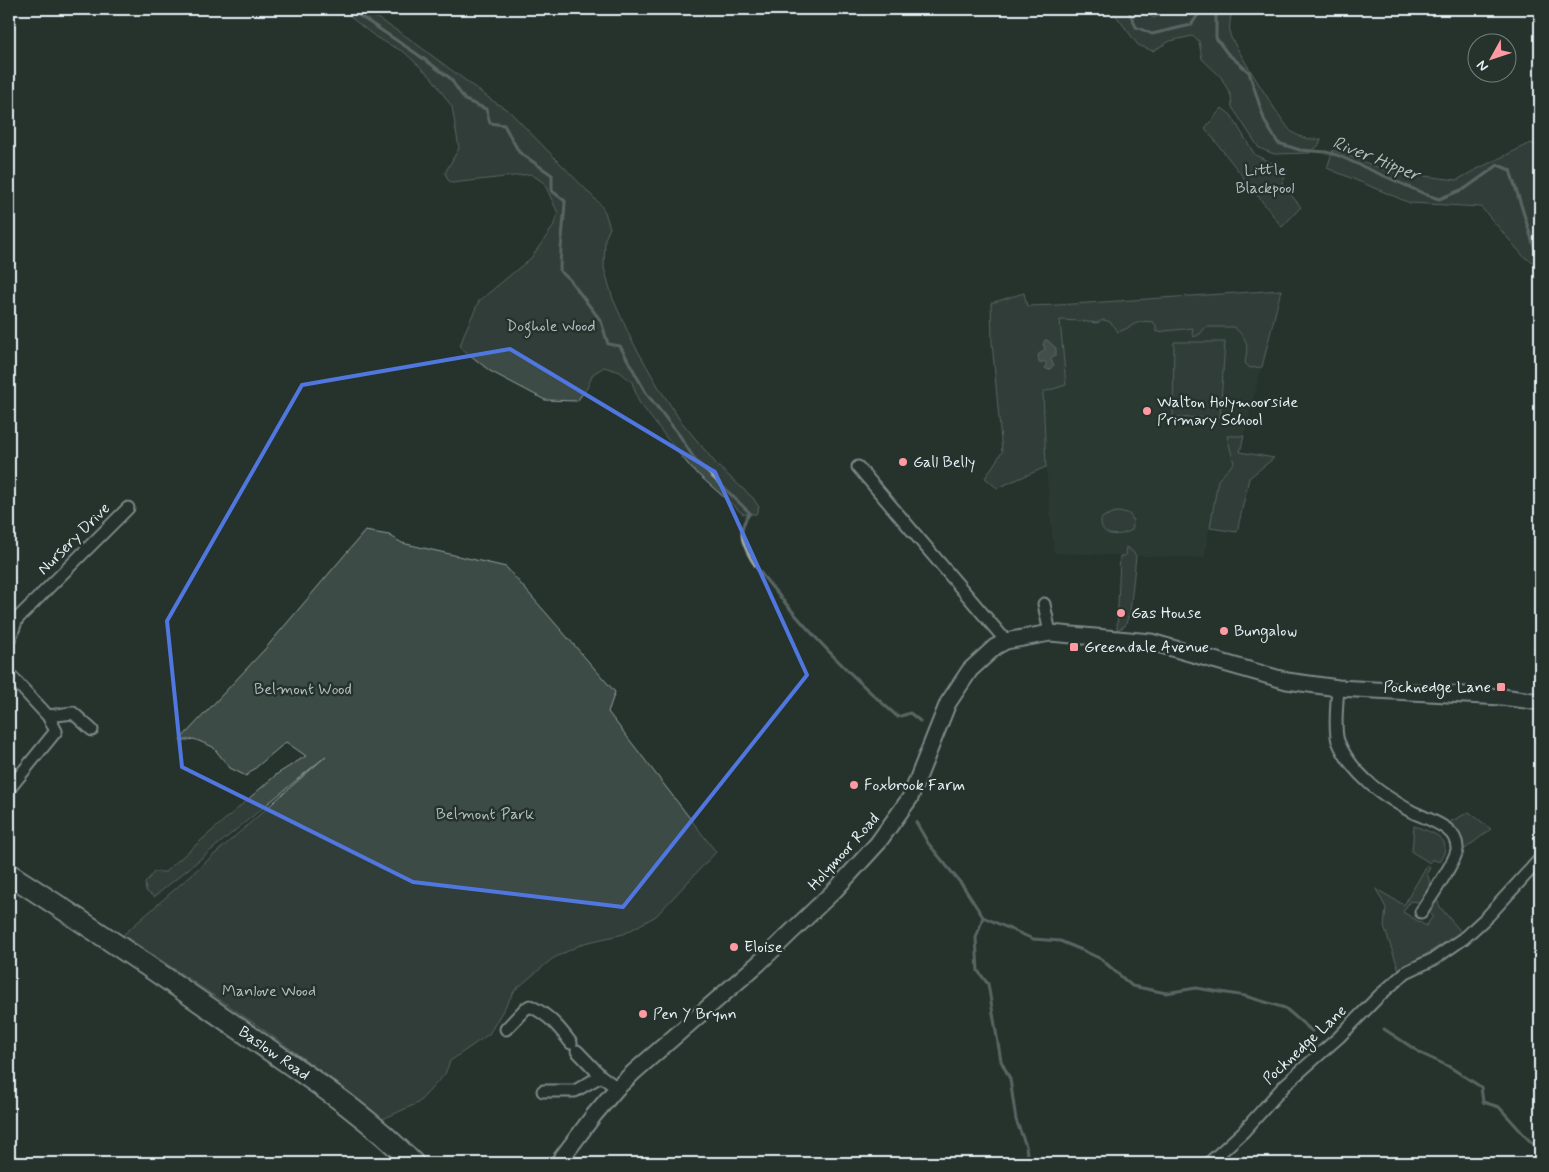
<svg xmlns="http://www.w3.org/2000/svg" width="1549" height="1172" font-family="Mynerve,sans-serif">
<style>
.built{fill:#333f3a}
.green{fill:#3e4b47;stroke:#939ea0}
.water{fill:#636f6d;stroke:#98a3a5}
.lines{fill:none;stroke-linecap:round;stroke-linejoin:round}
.stream{stroke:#98a3a5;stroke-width:3}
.street-casing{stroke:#e8f1f8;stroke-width:15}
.secondary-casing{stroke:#e8f1f8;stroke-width:19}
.highway-casing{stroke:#e8f1f8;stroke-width:24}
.street{stroke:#26332d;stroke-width:11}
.secondary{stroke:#26332d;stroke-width:15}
.highway{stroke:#26332d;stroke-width:20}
.marked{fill:none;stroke:#5077e0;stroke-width:4;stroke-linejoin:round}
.poi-dot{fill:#ff9aa2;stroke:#26332d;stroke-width:2}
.labels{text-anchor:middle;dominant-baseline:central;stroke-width:5;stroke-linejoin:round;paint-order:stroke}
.park-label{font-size:16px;fill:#b5bfc3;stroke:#26332d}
.poi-label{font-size:16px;fill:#e8f1f8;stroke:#26332d;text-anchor:start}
.street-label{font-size:16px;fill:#e8f1f8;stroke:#26332d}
.water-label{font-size:18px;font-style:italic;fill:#b3bdc0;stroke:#26332d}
</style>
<rect width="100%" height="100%" fill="#26332d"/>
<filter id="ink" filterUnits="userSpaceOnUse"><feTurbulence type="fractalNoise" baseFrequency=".02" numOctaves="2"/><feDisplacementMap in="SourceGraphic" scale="10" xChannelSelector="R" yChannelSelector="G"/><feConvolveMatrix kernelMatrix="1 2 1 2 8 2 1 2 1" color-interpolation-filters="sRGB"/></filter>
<g filter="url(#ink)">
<!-- built -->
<path class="built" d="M 1281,290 L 1244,436 L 1227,436 L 1234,463 L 1218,480 L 1204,558 L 1054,553 L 1046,467 L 1043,392 L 1066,385 L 1058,305 Z"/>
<!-- green -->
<path class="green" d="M 345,9 L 363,9 L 407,37 L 493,101 L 509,111 L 600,204 L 605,212 L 610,228 L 605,239 L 604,268 L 613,299 L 631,339 L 658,386 L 680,420 L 718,466 L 753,498 L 759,507 L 756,514 L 743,514 L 692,469 L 669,441 L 639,402 L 632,382 L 620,372 L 604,367 L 593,374 L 587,388 L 577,401 L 545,400 L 490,371 L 460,347 L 464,334 L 479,301 L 531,258 L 553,227 L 558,213 L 544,183 L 531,174 L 452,183 L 448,180 L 445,173 L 459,148 L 452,107 L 432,78 L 404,52 L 377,38 L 354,20 Z
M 1111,9 L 1143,9 L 1153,18 L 1168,13 L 1173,9 L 1234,9 C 1230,16 1229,26 1230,35 C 1232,42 1286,129 1292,132 C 1300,138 1311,140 1321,139 L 1319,145 L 1310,153 L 1274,154 L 1259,148 L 1232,107 L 1231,96 L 1221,77 L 1202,59 L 1199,41 L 1192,36 L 1170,41 L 1153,51 L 1138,45 Z
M 1222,108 L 1231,115 L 1255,155 L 1287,170 L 1282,184 L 1301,207 L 1282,227 L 1205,128 Z
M 1531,143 L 1540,148 L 1540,266 L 1524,257 L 1481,207 L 1410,203 L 1327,168 L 1333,150 L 1390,172 L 1457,180 L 1473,171 Z
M 1281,290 L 1262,367 L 1250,368 L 1245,363 C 1248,344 1249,341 1234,327 L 1206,327 L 1200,334 L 1194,337 L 1192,334 L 1193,328 L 1156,332 L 1156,325 L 1153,322 C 1136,319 1133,327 1118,332 C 1114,325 1111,321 1103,320 L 1097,323 L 1081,321 L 1060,320 L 1066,385 L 1043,392 L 1046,467 L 997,488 L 985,478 L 1002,452 L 992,342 L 991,303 L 1024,293 L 1027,306 L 1058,305 Z
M 1174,342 L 1225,342 L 1220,417 L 1173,418 Z
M 1227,436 L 1244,436 L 1240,452 L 1274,458 L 1249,478 L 1237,532 L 1210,528 L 1218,480 L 1234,463 Z
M 1116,512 L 1128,513 C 1134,519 1134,523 1132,530 C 1119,537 1100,538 1101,519 L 1105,516 Z
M 365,531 L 389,535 L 402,543 L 506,567 L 615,692 L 608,712 L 716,852 L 656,916 L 624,934 L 584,943 L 552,959 L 515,990 L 489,1034 L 450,1061 L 445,1074 L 418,1103 L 383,1119 C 300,1052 212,994 123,935 L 326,756 L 154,897 L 146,891 L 145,883 L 154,872 L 165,872 L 277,774 L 306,756 L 286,742 L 246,776 L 230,768 L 213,747 L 194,739 L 179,741 L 265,649 Z
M 1126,547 L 1133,552 L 1136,556 L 1130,612 L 1125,626 L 1117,630 L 1120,556 L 1125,556 Z
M 1469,812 L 1491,829 L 1461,852 L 1459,836 L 1450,822 Z
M 1414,826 C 1433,833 1456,838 1439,862 L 1432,859 L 1430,863 L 1412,852 Z
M 1427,865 L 1430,867 L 1427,874 C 1433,885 1426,893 1419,902 L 1410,901 L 1403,912 L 1426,926 L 1433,916 L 1428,911 L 1428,906 L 1436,897 L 1440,907 L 1462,933 L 1399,970 L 1384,927 L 1386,908 L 1376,889 L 1404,905 Z"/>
<!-- water -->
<path class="water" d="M 1045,340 L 1047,340 L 1056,348 L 1056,355 L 1052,357 L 1051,360 L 1054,365 L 1049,370 L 1045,368 L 1046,364 L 1045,361 L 1040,363 L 1039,361 L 1038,355 L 1045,349 L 1043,344 Z"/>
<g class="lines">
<!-- stream -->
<path class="stream" d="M 351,9 L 357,14 L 417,54 L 450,78 L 465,100 L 486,109 L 490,123 L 504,125 L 519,152 L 552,175 L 552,191 L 565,201 C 564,225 560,248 560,271 L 569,279 L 601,321 L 608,344 L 620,346 L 646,393 L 680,436 L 695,460 L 750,513 C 744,520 740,531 743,541 C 749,561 763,576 776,592 C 813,637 854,679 898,717 L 910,713 L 920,721
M 1128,9 L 1136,27 L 1152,34 L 1191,25 L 1202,9
M 1216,9 L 1216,38 L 1227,53 L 1249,72 L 1265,122 L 1278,143 L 1300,150 L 1326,152 L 1337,155 L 1427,195 L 1439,199 L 1466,188 L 1498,165 L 1510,170 L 1538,259 L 1540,260
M 916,822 L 928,843 L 963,886 L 983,917 L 976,938 L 978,971 L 988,984 L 1001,1061 L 1010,1079 L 1016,1120 L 1026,1146 L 1028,1163
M 983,917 L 1033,939 L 1060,941 L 1082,950 L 1101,959 L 1132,986 L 1166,993 L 1196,988 L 1245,996 L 1285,1008 L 1312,1031
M 1384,1029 L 1422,1054 L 1448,1066 L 1481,1087 L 1483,1102 L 1499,1107 L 1527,1138 L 1540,1151"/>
<!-- street casing -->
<g class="street-casing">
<path id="street" d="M 858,467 L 1006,641
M 1044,604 L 1050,633
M 9,641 L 17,619 L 128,508
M 9,674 L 48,716
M 1338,688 C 1337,702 1334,729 1338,741 C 1344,756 1355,770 1367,781 C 1378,792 1394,801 1407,809 C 1423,819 1459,825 1457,850 C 1455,862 1429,900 1421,912
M 9,789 L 56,731 L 48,716 L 73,713 L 92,730
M 506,1029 L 525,1009 L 530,1006 C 549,1015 559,1027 571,1043
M 577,1051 L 601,1076
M 543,1091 L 575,1091 L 601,1076 L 617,1088
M 1209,1163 L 1243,1132 L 1286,1084 L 1339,1037 L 1379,996 L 1406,972 L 1434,959 L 1464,938 L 1488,916 L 1540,859"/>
</g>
<!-- secondary casing -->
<g class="secondary-casing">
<path id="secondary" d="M 558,1163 L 594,1115 L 617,1088 L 635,1071 L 759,963 L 835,890 L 877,844 L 910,798 L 948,703 L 970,670 L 995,647 L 1006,641 L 1050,633 L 1151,642 L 1287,681 L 1338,688 L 1502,697 L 1540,702"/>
</g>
<!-- highway casing -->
<g class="highway-casing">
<g id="highway">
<path id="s1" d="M 9,874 C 90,926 169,980 248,1035 C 305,1075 365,1113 413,1163"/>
</g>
</g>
<!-- street -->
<use href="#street" class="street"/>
<!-- secondary -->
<use href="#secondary" class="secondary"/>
<!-- highway -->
<use href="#highway" class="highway"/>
</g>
</g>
<!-- marked area -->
<path d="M0 0H1549V1172H0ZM 510,349 L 715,472 L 807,675 L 623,907 L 413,882 L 182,767 L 167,621 L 302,385 Z" fill="#26332d" fill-opacity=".55" fill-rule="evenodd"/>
<path class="marked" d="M 510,349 L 715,472 L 807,675 L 623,907 L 413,882 L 182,767 L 167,621 L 302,385 Z"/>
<!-- markers -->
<g class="poi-dot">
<circle cx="1147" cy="411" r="5"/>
<circle cx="903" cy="462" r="5"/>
<circle cx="1121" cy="613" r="5"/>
<circle cx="1224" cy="631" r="5"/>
<rect x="1069" y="642" width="10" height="10" rx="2.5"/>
<rect x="1496" y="682" width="10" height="10" rx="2.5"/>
<circle cx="854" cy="785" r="5"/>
<circle cx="734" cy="947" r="5"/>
<circle cx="643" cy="1014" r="5"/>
</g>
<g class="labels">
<!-- park labels -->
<g class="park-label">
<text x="1265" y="170">Little<tspan x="1265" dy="18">Blackpool</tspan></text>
<text x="551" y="326">Doghole Wood</text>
<text x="303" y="689">Belmont Wood</text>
<text x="485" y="814">Belmont Park</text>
<text x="269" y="991">Manlove Wood</text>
</g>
<!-- poi labels -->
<g class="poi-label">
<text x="1157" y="402">Walton Holymoorside<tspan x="1157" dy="18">Primary School</tspan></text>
<text x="913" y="462">Gall Belly</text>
<text x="1131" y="613">Gas House</text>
<text x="1234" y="631">Bungalow</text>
<text x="1084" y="647">Greendale Avenue</text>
<text x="1491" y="687" text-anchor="end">Pocknedge Lane</text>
<text x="864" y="785">Foxbrook Farm</text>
<text x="744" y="947">Eloise</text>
<text x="653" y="1014">Pen Y Brynn</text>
</g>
<!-- street labels -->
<g class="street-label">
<text transform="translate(74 539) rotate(-45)">Nursery Drive</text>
<text transform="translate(844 852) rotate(-48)">Holymoor Road</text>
<text transform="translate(1305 1045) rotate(-43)">Pocknedge Lane</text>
<text stroke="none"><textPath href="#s1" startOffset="320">Baslow Road</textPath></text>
</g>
<!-- water labels -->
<g class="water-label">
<text transform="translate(1376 159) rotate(22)">River Hipper</text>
</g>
</g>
<!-- margin -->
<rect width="1549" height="1172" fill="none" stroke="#26332d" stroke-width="30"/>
<rect x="15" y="15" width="1519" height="1142" fill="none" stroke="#e8f1f8" stroke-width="2" filter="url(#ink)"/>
<!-- north arrow -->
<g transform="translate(1492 58) rotate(230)"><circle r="24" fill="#26332d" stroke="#747f7e"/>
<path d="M0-4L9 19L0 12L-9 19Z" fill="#ff9aa2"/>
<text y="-8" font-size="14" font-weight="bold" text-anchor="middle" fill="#e8f1f8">N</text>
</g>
</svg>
